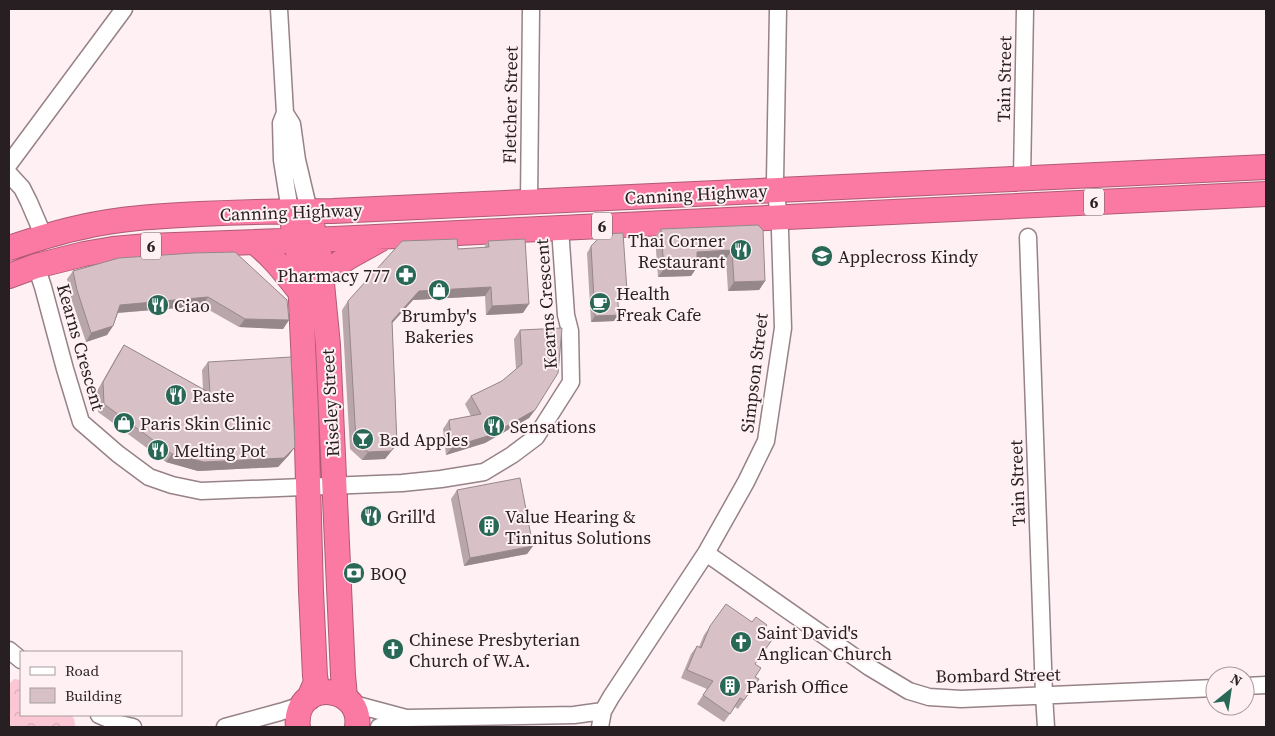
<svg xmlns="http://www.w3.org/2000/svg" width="1275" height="736" font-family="'Source Serif 4',serif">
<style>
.park{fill:url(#park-crowns)}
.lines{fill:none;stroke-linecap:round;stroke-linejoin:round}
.minor-casing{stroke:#968287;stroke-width:19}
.highway-casing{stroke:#b05a76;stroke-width:26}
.minor{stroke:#fff;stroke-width:16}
.highway{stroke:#fa7aa4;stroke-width:24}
.wall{fill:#b9a6aa}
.shaded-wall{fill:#96878b}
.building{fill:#d7c1c6;stroke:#96878b}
.labels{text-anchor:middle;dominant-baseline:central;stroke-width:4;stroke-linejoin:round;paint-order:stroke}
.shield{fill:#fef0f3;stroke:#685e60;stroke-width:1}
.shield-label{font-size:16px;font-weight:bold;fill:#271f21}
.street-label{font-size:18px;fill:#271f21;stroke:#fef0f3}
.poi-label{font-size:18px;fill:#271f21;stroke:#fef0f3;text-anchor:start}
</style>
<defs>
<pattern id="park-crowns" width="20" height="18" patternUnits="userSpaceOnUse" patternTransform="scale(1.25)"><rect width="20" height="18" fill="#fcc7d5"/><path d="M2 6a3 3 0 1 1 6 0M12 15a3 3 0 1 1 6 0" fill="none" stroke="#d8aab7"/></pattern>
</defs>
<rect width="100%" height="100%" fill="#fef0f3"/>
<!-- park -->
<path class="park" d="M 14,679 L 21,680 L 21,715 L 71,715 C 75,718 75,723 75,727 L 9,727 L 9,684 Z"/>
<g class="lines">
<!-- minor casing -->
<g class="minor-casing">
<path id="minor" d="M 279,9 L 285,113 L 281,123 L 282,160 L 290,211
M 285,113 L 292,124 L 297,160 L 309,211
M 9,164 L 124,9
M 9,174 L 22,188 L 29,202 L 44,237
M 1022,179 L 1025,9
M 529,202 L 531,9
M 1028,237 L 1044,695 L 1046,727
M 36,266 L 43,287 L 65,369 L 81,422 L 118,454 L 149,477 L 172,485 L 201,491 L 402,483 L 441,479 L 484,472 L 512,455 L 536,437 L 571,382 L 570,331 L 566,315 L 560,228
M 706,553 L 869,667 L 909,691 L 929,697 L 961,699 L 1215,688
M 9,650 L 21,660
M 1245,686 L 1266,685
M 350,703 L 406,718 L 574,715 L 603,711
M 99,715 L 120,724 L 133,727
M 225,727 L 280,712 L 302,705
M 379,727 L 406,718
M 600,727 L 603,711 L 611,697 L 706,553 L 746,482 L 766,441 L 783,328 L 780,231 L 775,181 L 778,9"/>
</g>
<!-- highway casing -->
<g class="highway-casing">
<path id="highway" d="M 293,225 L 299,258 L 306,410 L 311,591 L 315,676 L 316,682 L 309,698
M 312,225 L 319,253 L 328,345 L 343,675 L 345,697
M 254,242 C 273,256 286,274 301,293
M 9,248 C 33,240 57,232 82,227 C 120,218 160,216 200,214 C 244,212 289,211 333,211 L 1266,167
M 322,275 L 347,258 L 381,239
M 9,276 L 36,266 L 84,254 L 113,249 L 148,246 L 334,239 L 1266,194
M 298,727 C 297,723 298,720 298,716 C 305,678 363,688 357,727"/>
</g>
<!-- minor -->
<use href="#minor" class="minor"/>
<!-- highway -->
<use href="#highway" class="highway"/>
</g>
<!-- wall -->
<path class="wall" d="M 758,225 L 765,281 L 759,290 L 728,291 L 726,259 L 697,260 L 697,267 L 691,276 L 658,277 L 655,237 L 661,229 Z
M 488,241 L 523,313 L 486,315 L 485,296 L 413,300 L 392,323 L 397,444 L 385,459 L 362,460 L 350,449 L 342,310 L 348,301 L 458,249 L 484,248 Z
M 591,246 L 627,291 L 622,297 L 618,297 L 614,321 L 591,322 L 587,253 Z
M 119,258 L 289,320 L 283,329 L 239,327 L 202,306 L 118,313 L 113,326 L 107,335 L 86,342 L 71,298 L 67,279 L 73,271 Z
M 520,330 L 535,410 L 529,418 L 485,443 L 446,455 L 443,429 L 449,420 L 471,416 L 465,404 L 471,396 L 502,381 L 516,369 L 514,339 Z
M 124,345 L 203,389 L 202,370 L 208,362 L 295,447 L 289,455 L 278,467 L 198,471 L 166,462 L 98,412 L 97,391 L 118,354 Z
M 457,490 L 533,546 L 527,554 L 464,566 L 451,499 Z
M 726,604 L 763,630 L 755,664 L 755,677 L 759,679 L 738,709 L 735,707 L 724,722 L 697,704 L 707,689 L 681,678 L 691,654 L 697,646 L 699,647 L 704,635 Z"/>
<!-- shaded-wall -->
<path class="shaded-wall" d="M 732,250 L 726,259 L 691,260 L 697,252 Z
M 697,267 L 691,276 L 658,277 L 664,269 Z
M 765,281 L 759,290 L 728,291 L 734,282 Z
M 491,287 L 485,296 L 413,300 L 386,330 L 392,321 L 419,291 Z
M 617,291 L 627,291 L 622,297 L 613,297 Z
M 208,297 L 202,306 L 114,313 L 120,305 Z
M 529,304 L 523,313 L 486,315 L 492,306 Z
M 619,315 L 614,321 L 591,322 L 595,316 Z
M 245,319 L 289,320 L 283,329 L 239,327 Z
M 113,326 L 107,335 L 86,342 L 91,333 Z
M 535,410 L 529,418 L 485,443 L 446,455 L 452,447 Z
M 397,444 L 385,459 L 362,460 L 368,452 Z
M 295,447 L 289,455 L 278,467 L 198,471 L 166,462 L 172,454 Z
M 533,546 L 527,554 L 464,566 L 470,558 Z"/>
<!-- building -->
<path class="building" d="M 758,225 L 763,230 L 765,281 L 734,282 L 732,250 L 697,252 L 697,267 L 664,269 L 661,229 Z
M 623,233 L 627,291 L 617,291 L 619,315 L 595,316 L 591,246 L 603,234 Z
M 457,239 L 458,249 L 489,247 L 488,241 L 525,239 L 529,304 L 492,306 L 491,287 L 419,291 L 392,321 L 397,444 L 391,451 L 368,452 L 356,441 L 348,301 L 402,241 Z
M 235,252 L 287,300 L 289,320 L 245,319 L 208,297 L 120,305 L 113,326 L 91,333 L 77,290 L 73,271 L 119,258 L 193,253 Z
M 562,328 L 558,373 L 535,410 L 491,435 L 452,447 L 449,420 L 481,414 L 471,396 L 502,381 L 522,364 L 520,330 Z
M 124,345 L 210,393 L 208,362 L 291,357 L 295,447 L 284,458 L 204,462 L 172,454 L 104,404 L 103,382 Z
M 520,478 L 533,546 L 470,558 L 457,490 Z
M 726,604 L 752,622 L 756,617 L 767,625 L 763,630 L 774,637 L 755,664 L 761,668 L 755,677 L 759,679 L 744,700 L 740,698 L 730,714 L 703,695 L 713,681 L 687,670 L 697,646 L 701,648 L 710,626 Z"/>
<!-- icons -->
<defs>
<g id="restaurant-disc" transform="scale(1.125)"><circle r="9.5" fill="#296856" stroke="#fef0f3"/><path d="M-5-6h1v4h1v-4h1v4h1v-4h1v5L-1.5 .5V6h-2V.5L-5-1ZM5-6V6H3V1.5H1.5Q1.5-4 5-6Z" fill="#fff"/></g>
<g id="school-disc" transform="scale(1.125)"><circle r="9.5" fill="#296856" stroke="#fef0f3"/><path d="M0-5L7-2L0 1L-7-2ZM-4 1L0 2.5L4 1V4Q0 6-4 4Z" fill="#fff"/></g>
<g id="pharmacy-disc" transform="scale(1.125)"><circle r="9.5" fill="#296856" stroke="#fef0f3"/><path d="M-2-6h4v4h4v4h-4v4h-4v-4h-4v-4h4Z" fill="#fff"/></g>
<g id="shop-disc" transform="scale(1.125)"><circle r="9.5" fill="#296856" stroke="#fef0f3"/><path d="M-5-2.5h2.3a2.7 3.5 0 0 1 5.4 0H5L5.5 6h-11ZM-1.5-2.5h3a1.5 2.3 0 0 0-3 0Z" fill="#fff"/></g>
<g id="cafe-disc" transform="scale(1.125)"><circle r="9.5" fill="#296856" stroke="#fef0f3"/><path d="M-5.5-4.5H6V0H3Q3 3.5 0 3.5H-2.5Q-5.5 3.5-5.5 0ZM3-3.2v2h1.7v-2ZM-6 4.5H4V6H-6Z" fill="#fff"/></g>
<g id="bar-disc" transform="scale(1.125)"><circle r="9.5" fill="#296856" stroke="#fef0f3"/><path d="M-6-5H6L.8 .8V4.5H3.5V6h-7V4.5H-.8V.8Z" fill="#fff"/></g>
<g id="building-disc" transform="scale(1.125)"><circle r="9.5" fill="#296856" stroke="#fef0f3"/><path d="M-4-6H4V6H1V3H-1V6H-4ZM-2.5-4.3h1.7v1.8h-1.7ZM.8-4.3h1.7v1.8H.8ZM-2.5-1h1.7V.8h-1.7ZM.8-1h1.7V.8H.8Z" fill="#fff"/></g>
<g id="bank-disc" transform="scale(1.125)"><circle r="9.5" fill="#296856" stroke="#fef0f3"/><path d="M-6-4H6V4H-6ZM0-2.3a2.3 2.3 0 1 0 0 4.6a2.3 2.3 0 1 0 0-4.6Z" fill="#fff"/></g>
<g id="church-disc" transform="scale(1.125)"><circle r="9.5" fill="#296856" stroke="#fef0f3"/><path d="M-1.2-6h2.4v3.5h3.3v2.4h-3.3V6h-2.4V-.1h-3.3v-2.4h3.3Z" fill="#fff"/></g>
</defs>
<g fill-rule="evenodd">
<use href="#restaurant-disc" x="741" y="250"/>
<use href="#school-disc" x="822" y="256"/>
<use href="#pharmacy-disc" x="406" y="275"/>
<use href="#shop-disc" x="439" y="290"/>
<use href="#cafe-disc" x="600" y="303"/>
<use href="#restaurant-disc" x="158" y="305"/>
<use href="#restaurant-disc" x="176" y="395"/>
<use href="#shop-disc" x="124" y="423"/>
<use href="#restaurant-disc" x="494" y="426"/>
<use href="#bar-disc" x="363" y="439"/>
<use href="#restaurant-disc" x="158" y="450"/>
<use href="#restaurant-disc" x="371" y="516"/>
<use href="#building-disc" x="489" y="526"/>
<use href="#bank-disc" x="354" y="573"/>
<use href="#church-disc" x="741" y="642"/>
<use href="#church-disc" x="393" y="649"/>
<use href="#building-disc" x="730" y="686"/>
</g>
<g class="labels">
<!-- shield labels -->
<g class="shield">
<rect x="1084" y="188.5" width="20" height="27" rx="4"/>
<rect x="592" y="212.5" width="20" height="27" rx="4"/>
<rect x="141" y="232.5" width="20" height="27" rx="4"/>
</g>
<g class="shield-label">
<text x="1094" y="202">6</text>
<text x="602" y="226">6</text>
<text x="151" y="246">6</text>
</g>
<!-- street labels -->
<g class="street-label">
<text transform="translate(1004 79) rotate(-89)">Tain Street</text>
<text transform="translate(510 105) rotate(-89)">Fletcher Street</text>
<text transform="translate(696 194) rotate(-3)">Canning Highway</text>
<text transform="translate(291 212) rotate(-2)">Canning Highway</text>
<text transform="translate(546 304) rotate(-94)">Kearns Crescent</text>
<text transform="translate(81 347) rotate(74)">Kearns Crescent</text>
<text transform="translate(754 373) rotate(-83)">Simpson Street</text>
<text transform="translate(330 403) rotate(-93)">Riseley Street</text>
<text transform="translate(1017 483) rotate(-92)">Tain Street</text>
<text transform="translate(998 675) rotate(-1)">Bombard Street</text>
</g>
<!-- poi labels -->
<g class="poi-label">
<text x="725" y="240" text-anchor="end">Thai Corner<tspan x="725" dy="21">Restaurant</tspan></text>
<text x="838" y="256">Applecross Kindy</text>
<text x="390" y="275" text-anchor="end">Pharmacy 777</text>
<text x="616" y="293">Health<tspan x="616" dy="21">Freak Cafe</tspan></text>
<text x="174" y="305">Ciao</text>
<text x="439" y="315" text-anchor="middle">Brumby's<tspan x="439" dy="21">Bakeries</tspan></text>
<text x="192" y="395">Paste</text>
<text x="140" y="423">Paris Skin Clinic</text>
<text x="510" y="426">Sensations</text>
<text x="379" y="439">Bad Apples</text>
<text x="174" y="450">Melting Pot</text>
<text x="387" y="516">Grill'd</text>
<text x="505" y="516">Value Hearing &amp;<tspan x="505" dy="21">Tinnitus Solutions</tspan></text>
<text x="370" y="573">BOQ</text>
<text x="757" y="632">Saint David's<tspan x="757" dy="21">Anglican Church</tspan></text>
<text x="409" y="639">Chinese Presbyterian<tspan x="409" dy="21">Church of W.A.</tspan></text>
<text x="746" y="686">Parish Office</text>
</g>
</g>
<!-- border -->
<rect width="1275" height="736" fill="none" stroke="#271f21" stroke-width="20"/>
<!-- legend -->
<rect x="20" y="651" width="162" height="65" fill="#fef0f3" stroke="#a89c9f"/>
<rect x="30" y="667" width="25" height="8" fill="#ffffff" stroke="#a89c9f"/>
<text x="65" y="676" font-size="15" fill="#271f21">Road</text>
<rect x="30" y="688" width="25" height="15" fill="#d7c1c6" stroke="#a89c9f"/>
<text x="65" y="701" font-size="15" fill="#271f21">Building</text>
<!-- north arrow -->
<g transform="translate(1230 691) rotate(30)"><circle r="24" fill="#fef0f3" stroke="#a89c9f"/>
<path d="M0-4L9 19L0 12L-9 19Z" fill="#296856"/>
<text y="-8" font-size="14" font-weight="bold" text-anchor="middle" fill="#271f21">N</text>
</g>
</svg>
